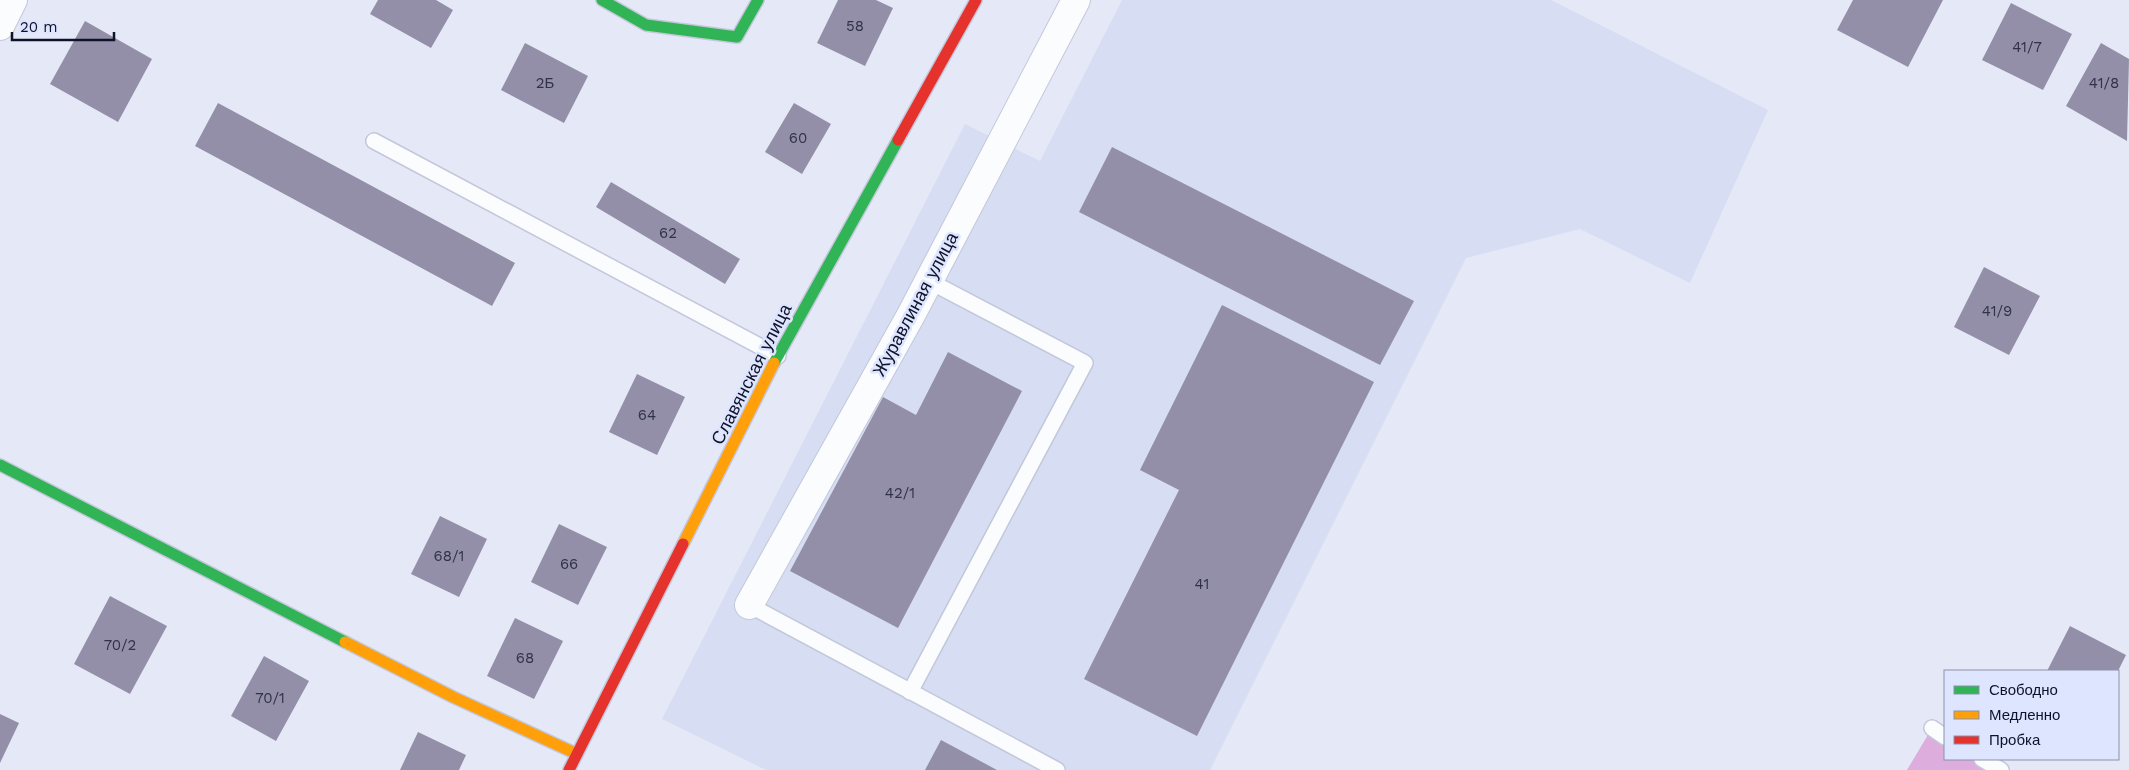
<svg xmlns="http://www.w3.org/2000/svg" width="2129" height="770" font-family="'Work Sans',sans-serif">
<style>
.built{fill:#d7ddf2}
.forest{fill:#ddadde}
.building{fill:#948fa8}
.lines{fill:none;stroke-linecap:round;stroke-linejoin:round}
.lane-casing{stroke:#c3c7da;stroke-width:18}
.street-casing{stroke:#c3c7da;stroke-width:30}
.fast-casing{stroke:#c3c7da;stroke-width:14}
.slow-casing{stroke:#c3c7da;stroke-width:14}
.jam-casing{stroke:#c3c7da;stroke-width:14}
.lane{stroke:#fbfcfe;stroke-width:15}
.street{stroke:#fbfcfe;stroke-width:28}
.fast{stroke:#30b455;stroke-width:11}
.slow{stroke:#ff9f0a;stroke-width:11}
.jam{stroke:#e5322d;stroke-width:11}
.labels{text-anchor:middle;dominant-baseline:central;stroke-width:5;stroke-linejoin:round;paint-order:stroke}
.number-label{font-size:15px;fill:#303249}
.street-label{font-size:18px;fill:#0f1329;stroke:#dee5fe}
</style>
<rect width="100%" height="100%" fill="#e5e9f7"/>
<!-- built -->
<path class="built" d="M 1122,0 L 1551,0 L 1768,110 L 1690,283 L 1580,229 L 1466,258 L 1210,770 L 766,770 L 662,719 L 965,124 L 1040,161 Z"/>
<!-- forest -->
<path class="forest" d="M 1932,728 L 1945,737 L 1945,759 L 1982,759 L 2001,770 L 1907,770 Z"/>
<!-- building -->
<path class="building" d="M 378,0 L 436,0 L 453,10 L 431,48 L 370,14 Z
M 838,0 L 876,0 L 893,8 L 865,66 L 817,43 Z
M 1853,0 L 1943,0 L 1908,67 L 1837,30 Z
M 2011,3 L 2072,34 L 2043,90 L 1982,60 Z
M 85,21 L 152,59 L 118,122 L 50,84 Z
M 525,43 L 588,76 L 564,123 L 501,90 Z
M 2101,43 L 2129,59 L 2127,141 L 2066,106 Z
M 218,103 L 515,263 L 492,306 L 195,146 Z
M 794,103 L 831,124 L 802,174 L 765,152 Z
M 1112,147 L 1414,301 L 1380,365 L 1079,212 Z
M 611,182 L 740,259 L 725,284 L 596,207 Z
M 1984,267 L 2040,296 L 2009,355 L 1954,327 Z
M 1222,305 L 1374,382 L 1197,736 L 1084,679 L 1179,490 L 1140,470 Z
M 948,352 L 1022,391 L 898,628 L 790,571 L 883,397 L 916,415 Z
M 637,374 L 685,397 L 657,455 L 609,432 Z
M 440,516 L 487,539 L 459,597 L 411,574 Z
M 559,524 L 607,547 L 578,605 L 531,582 Z
M 110,596 L 167,626 L 130,694 L 74,664 Z
M 515,618 L 563,641 L 534,699 L 487,676 Z
M 2070,626 L 2126,655 L 2118,671 L 2047,671 Z
M 264,656 L 309,681 L 276,741 L 231,716 Z
M 0,714 L 19,723 L 0,763 Z
M 418,732 L 466,755 L 459,770 L 400,770 Z
M 941,740 L 997,770 L 925,770 Z"/>
<g class="lines">
<!-- lane casing -->
<g class="lane-casing">
<path id="lane" d="M 374,141 L 778,356
M 749,605 L 1057,770
M 910,692 L 1085,363 L 929,281
M 1932,728 L 1945,737
M 1982,759 L 2001,770"/>
</g>
<!-- street casing -->
<g class="street-casing">
<path id="street" d="M 0,26 L 13,0
M 749,605 L 911,315 L 1076,0"/>
</g>
<!-- fast casing -->
<g class="fast-casing">
<path id="fast" d="M 602,0 L 646,25 L 737,37 L 758,0
M 774,363 L 898,140
M 0,465 L 345,642"/>
</g>
<!-- slow casing -->
<g class="slow-casing">
<path id="slow" d="M 683,544 L 774,363
M 345,642 L 453,697 L 577,754"/>
</g>
<!-- jam casing -->
<g class="jam-casing">
<path id="jam" d="M 898,140 L 976,0
M 569,770 L 683,544"/>
</g>
<!-- lane -->
<use href="#lane" class="lane"/>
<!-- street -->
<use href="#street" class="street"/>
<!-- fast -->
<use href="#fast" class="fast"/>
<!-- slow -->
<use href="#slow" class="slow"/>
<!-- jam -->
<use href="#jam" class="jam"/>
</g>
<g class="labels">
<!-- number labels -->
<g class="number-label">
<text x="855" y="26">58</text>
<text x="2027" y="47">41/7</text>
<text x="545" y="83">2Б</text>
<text x="2104" y="83">41/8</text>
<text x="798" y="138">60</text>
<text x="668" y="233">62</text>
<text x="1997" y="311">41/9</text>
<text x="647" y="415">64</text>
<text x="900" y="493">42/1</text>
<text x="449" y="556">68/1</text>
<text x="569" y="564">66</text>
<text x="1202" y="584">41</text>
<text x="120" y="645">70/2</text>
<text x="525" y="658">68</text>
<text x="270" y="698">70/1</text>
</g>
<!-- street labels -->
<g class="street-label">
<text transform="translate(915 304) rotate(-62)">Журавлиная улица</text>
<text transform="translate(751 374) rotate(-63)">Славянская улица</text>
</g>
</g>
<!-- legend -->
<rect x="1944" y="670" width="175" height="90" fill="#dee5fe" stroke="#8b91a9"/>
<rect x="1954" y="686" width="25" height="8" fill="#30b455" stroke="#8b91a9"/>
<text x="1989" y="695" font-size="15" fill="#0f1329">Свободно</text>
<rect x="1954" y="711" width="25" height="8" fill="#ff9f0a" stroke="#8b91a9"/>
<text x="1989" y="720" font-size="15" fill="#0f1329">Медленно</text>
<rect x="1954" y="736" width="25" height="8" fill="#e5322d" stroke="#8b91a9"/>
<text x="1989" y="745" font-size="15" fill="#0f1329">Пробка</text>
<!-- scale -->
<path d="M12 32v8h102v-8" fill="none" stroke="#0f1329" stroke-width="2.5"/>
<text x="20" y="32" font-size="15" fill="#0f1329" stroke="#dee5fe" stroke-width="4" paint-order="stroke">20 m</text>
</svg>
